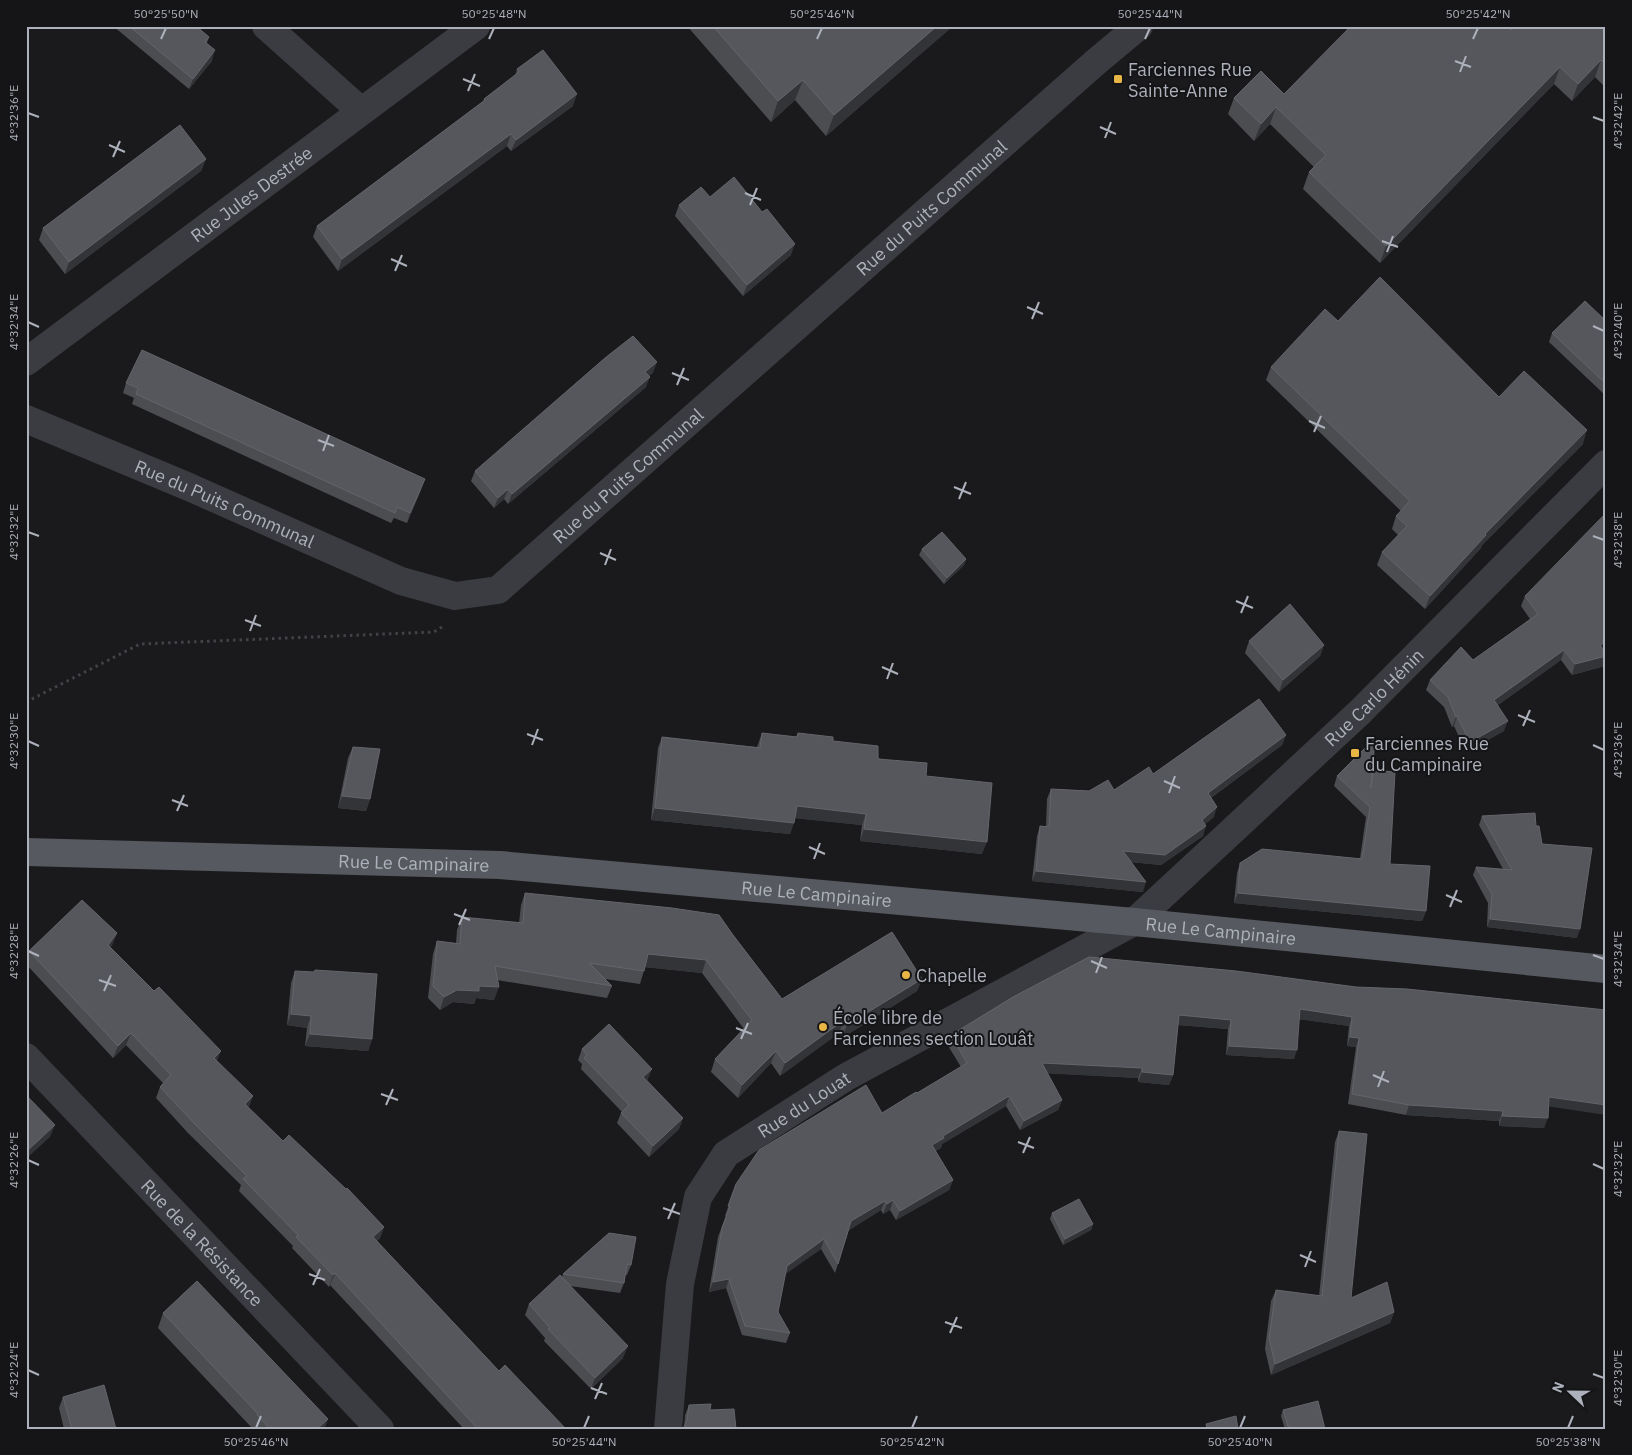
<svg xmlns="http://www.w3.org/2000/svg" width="1632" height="1455" font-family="'IBM Plex Sans',sans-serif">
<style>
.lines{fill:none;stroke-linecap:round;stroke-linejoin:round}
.path{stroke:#414348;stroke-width:3;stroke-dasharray:2.5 4;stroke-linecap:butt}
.minor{stroke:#3b3c41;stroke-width:28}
.major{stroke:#575960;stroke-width:28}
.wall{fill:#4b4d51}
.shaded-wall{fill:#333437}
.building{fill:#56575c;stroke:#64656b}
.ticks{fill:none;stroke:#adb1bb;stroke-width:2}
.poi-dot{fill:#e8b645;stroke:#151517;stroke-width:2}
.labels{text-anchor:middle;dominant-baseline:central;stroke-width:4;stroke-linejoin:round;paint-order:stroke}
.poi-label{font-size:18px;fill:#adb1bb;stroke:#151517;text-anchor:start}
.street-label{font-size:18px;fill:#adb1bb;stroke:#151517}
.neatline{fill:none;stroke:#adb1bb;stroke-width:2}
.ticks-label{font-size:12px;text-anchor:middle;fill:#adb1bb}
</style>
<rect width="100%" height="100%" fill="#1a1a1c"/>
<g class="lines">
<!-- path -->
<path class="path" d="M 26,702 L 140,644 L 434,632 L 445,625"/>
<!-- minor -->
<g class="minor">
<path d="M 266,26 L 361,111"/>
<path id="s1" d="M 26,362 L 476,26"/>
<path id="s2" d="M 26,419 L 189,487 L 401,581 L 455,596 L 498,590 L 1097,61 L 1139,26"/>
<path id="s3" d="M 26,1057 L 380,1429"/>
<path id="s4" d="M 668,1429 L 680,1284 L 698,1197 L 726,1154 L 846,1077 L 1134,922 L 1360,712 L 1606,464"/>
</g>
<!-- major -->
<path class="major" id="s5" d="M 26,852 L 500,865 L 1134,922 L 1606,969"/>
</g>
<!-- wall -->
<path class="wall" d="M 113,26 L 196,26 L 209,37 L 207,43 L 212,61 L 189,89 Z
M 687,26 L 953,26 L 826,136 L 795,100 L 771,122 Z
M 1346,26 L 1507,26 L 1511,30 L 1606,26 L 1606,83 L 1604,86 L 1595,77 L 1572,101 L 1554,84 L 1380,263 L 1303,189 L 1309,172 L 1314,167 L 1270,124 L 1254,141 L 1228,114 L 1234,98 L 1284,94 L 1349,29 Z
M 517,69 L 573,106 L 511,151 L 507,146 L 338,271 L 313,237 L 317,226 L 483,102 L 484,99 L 515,76 Z
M 206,159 L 201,171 L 65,274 L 39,240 L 43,228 Z
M 710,197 L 791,255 L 743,296 L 675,216 L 679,205 Z
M 1338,321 L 1499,397 L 1583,444 L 1482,545 L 1481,548 L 1425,609 L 1377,565 L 1382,552 L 1398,535 L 1392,529 L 1396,516 L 1401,511 L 1266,380 L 1271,367 Z
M 1606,321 L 1606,396 L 1549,342 L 1552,333 Z
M 653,373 L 649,376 L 646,387 L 508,504 L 504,499 L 494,508 L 471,481 L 475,471 Z
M 126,383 L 421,490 L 407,523 L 394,518 L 391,523 L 132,404 L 134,398 L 123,393 Z
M 922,549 L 966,559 L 964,565 L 944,584 L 919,555 Z
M 1525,596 L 1606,647 L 1603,649 L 1605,666 L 1572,675 L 1561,660 L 1498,705 L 1504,731 L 1466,752 L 1454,726 L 1452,727 L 1444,707 L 1426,690 L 1430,680 L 1473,660 L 1530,619 L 1521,606 Z
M 1249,641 L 1324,645 L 1320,656 L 1279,692 L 1245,653 Z
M 762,733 L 796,737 L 798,733 L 833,741 L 926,776 L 982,854 L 860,841 L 862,825 L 795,818 L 790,834 L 651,820 L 658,748 L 662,737 L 757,747 Z
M 1286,735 L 1282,745 L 1211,798 L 1214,817 L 1205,824 L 1203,836 L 1161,865 L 1131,862 L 1143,892 L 1032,881 L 1037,836 L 1040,826 L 1046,826 L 1047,799 L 1051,789 L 1089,791 L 1114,790 L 1153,774 Z
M 353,747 L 370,799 L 366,811 L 338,808 L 348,758 Z
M 1372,772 L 1390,864 L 1426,911 L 1422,921 L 1234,903 L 1237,873 L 1240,863 L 1360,858 L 1366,817 L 1334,786 L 1337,776 Z
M 1482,816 L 1536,826 L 1577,938 L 1487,927 L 1488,903 L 1473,875 L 1476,867 L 1503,869 L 1479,825 Z
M 525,893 L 733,935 L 782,999 L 922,979 L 917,991 L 842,1038 L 839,1033 L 780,1076 L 771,1063 L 738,1098 L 711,1072 L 715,1059 L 744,1029 L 702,973 L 645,967 L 640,984 L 605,979 L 612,986 L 607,998 L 497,980 L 494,1000 L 476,998 L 474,1004 L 453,1002 L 440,1010 L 428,998 L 433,954 L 437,941 L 456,943 L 457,930 L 462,917 L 519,923 L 521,905 Z
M 117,933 L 112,945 L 110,947 L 217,1061 L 248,1108 L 283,1141 L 384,1227 L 380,1238 L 377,1241 L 499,1371 L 566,1429 L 464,1429 L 330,1285 L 329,1287 L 292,1248 L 293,1246 L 239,1191 L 241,1185 L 188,1133 L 156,1098 L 160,1087 L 163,1083 L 126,1045 L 113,1058 L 26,964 L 26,957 L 29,951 Z
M 295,971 L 372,1039 L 368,1051 L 305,1046 L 307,1028 L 287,1025 L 291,983 Z
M 1356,987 L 1549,1107 L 1544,1128 L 1499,1126 L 1499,1121 L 1406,1115 L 1348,1104 L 1356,1047 L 1347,1046 L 1349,1026 L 1299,1019 L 1294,1059 L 1226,1055 L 1228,1029 L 1178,1025 L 1173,1075 L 1169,1085 L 1138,1082 L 1138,1078 L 1047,1073 L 1062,1100 L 1058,1110 L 1020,1130 L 1006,1106 L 942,1144 L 941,1148 L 935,1151 L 953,1180 L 949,1190 L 896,1220 L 890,1210 L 883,1214 L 881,1210 L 849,1230 L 835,1273 L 821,1249 L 785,1274 L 778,1312 L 790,1333 L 786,1343 L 742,1335 L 726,1288 L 709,1292 L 718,1237 L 726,1216 L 725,1216 L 736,1184 L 882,1113 L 917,1093 L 961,1067 L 947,1044 L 951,1035 Z
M 582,1049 L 648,1079 L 647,1080 L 683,1118 L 679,1129 L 649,1157 L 617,1123 L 621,1113 L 622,1112 L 581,1069 L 582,1064 L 578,1060 Z
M 1606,1122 L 1606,1144 L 1604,1144 Z
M 1339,1131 L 1351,1298 L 1394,1312 L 1390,1323 L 1271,1375 L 1265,1349 L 1271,1301 L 1276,1290 L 1319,1296 L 1335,1142 Z
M 1052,1213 L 1093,1224 L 1091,1230 L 1063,1245 L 1050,1219 Z
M 609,1233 L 631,1265 L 627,1275 L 625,1275 L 624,1283 L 620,1293 L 570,1286 L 623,1358 L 591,1389 L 544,1341 L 545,1338 L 525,1315 L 529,1304 L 562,1277 L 563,1274 Z
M 163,1313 L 328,1419 L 324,1429 L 252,1429 L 252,1428 L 158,1328 Z
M 63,1397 L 116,1429 L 64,1429 L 59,1408 Z
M 689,1405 L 710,1410 L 684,1428 L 685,1415 Z
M 1283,1410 L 1325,1429 L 1285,1429 L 1281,1416 Z"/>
<!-- shaded-wall -->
<path class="shaded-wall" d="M 937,26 L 953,26 L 826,136 L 834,115 Z
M 215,50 L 212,61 L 189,89 L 193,79 Z
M 1601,60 L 1595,77 L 1572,101 L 1578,84 Z
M 1560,67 L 1554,84 L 1380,263 L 1386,246 Z
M 803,80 L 795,100 L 771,122 L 778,101 Z
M 577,94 L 573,106 L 511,151 L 516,140 Z
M 1276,107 L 1270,124 L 1254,141 L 1261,124 Z
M 511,134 L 507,146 L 338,271 L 342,259 Z
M 206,159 L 201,171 L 65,274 L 69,262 Z
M 795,244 L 791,255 L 743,296 L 747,285 Z
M 657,362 L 653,373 L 641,382 L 645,372 Z
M 650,377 L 646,387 L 508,504 L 512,494 Z
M 1587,430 L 1583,444 L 1482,545 L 1481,548 L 1425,609 L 1430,596 L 1485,534 Z
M 425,479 L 421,490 L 407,523 L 410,513 Z
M 508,489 L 504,499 L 494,508 L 498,498 Z
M 966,559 L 964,565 L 944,584 L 947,578 Z
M 1606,640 L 1606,647 L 1596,656 L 1600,646 Z
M 1324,645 L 1320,656 L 1279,692 L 1283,680 Z
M 1564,650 L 1561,660 L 1491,710 L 1494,700 Z
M 1606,656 L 1605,666 L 1572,675 L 1575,664 Z
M 1457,716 L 1454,726 L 1452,727 L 1456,717 Z
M 1508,721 L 1504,731 L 1466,752 L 1470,742 Z
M 1286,735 L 1282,745 L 1204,803 L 1208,793 Z
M 342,796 L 370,799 L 366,811 L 338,808 Z
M 797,806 L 866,814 L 862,825 L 792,818 Z
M 1217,807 L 1214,817 L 1198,830 L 1202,820 Z
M 655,808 L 794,823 L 790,834 L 651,820 Z
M 1206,826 L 1203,836 L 1161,865 L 1119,861 L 1123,851 Z
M 864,829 L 987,842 L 982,854 L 860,841 Z
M 1036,871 L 1146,882 L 1143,892 L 1032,881 Z
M 1238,893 L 1426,911 L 1422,921 L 1234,903 Z
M 1490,919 L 1580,929 L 1577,938 L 1487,927 Z
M 117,933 L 112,945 L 103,956 L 108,945 Z
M 648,954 L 706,960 L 702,973 L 643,967 Z
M 922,979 L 917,991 L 842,1038 L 847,1025 Z
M 479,986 L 499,987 L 494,1000 L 476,998 L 474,1004 L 453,1002 L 440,1010 L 444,997 L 457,990 Z
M 1300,1009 L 1352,1017 L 1349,1026 L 1297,1019 Z
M 291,1014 L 311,1016 L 307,1028 L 287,1025 Z
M 1179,1015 L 1231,1020 L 1228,1029 L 1176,1025 Z
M 844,1020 L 839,1033 L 780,1076 L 785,1063 Z
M 131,1033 L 126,1045 L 113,1058 L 118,1046 Z
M 310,1034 L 372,1039 L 368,1051 L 305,1046 Z
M 1350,1037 L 1359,1038 L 1356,1047 L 1347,1046 Z
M 1229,1046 L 1297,1050 L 1294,1059 L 1226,1055 Z
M 221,1051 L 216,1063 L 214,1058 Z
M 776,1051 L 771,1063 L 738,1098 L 742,1085 Z
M 1042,1063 L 1142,1068 L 1138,1078 L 1038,1073 Z
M 652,1069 L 648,1079 L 640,1087 L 643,1077 Z
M 1142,1072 L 1173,1075 L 1169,1085 L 1138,1082 Z
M 253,1096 L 249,1107 L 245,1104 Z
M 1009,1096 L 1006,1106 L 942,1144 L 941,1148 L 929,1155 L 932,1145 L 943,1136 Z
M 1549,1097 L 1606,1105 L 1606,1115 L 1546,1106 Z
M 1062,1100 L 1058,1110 L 1020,1130 L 1024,1121 Z
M 1409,1105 L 1503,1111 L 1499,1121 L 1406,1115 Z
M 1502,1116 L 1548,1118 L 1544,1128 L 1499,1126 Z
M 683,1118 L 679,1129 L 649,1157 L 653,1146 Z
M 55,1125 L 50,1137 L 26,1159 L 26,1152 Z
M 953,1180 L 949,1190 L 896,1220 L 900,1211 Z
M 893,1200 L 890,1210 L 883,1214 L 887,1204 Z
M 885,1201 L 881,1210 L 848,1231 L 851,1221 Z
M 1093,1224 L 1091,1230 L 1063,1245 L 1065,1239 Z
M 384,1227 L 380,1238 L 369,1249 L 373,1237 Z
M 824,1239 L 821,1249 L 783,1276 L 787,1266 Z
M 335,1273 L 330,1285 L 329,1287 L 333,1275 Z
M 729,1279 L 726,1288 L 709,1292 L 713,1282 Z
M 1394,1312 L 1390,1323 L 1271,1375 L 1275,1364 Z
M 628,1346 L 623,1358 L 591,1389 L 595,1378 Z
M 328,1419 L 324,1429 L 317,1429 Z"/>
<!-- building -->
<path class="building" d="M 129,26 L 196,26 L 209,37 L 205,42 L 215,50 L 193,79 Z
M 713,26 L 937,26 L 834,115 L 803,80 L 778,101 Z
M 1351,26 L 1507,26 L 1511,30 L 1515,26 L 1606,26 L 1606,65 L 1601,60 L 1578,84 L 1560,67 L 1386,246 L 1309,172 L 1326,155 L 1276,107 L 1261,124 L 1234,98 L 1261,71 L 1284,94 Z
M 543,50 L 577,94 L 516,140 L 511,134 L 342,259 L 317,226 L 485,100 L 484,99 L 519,72 L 517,69 Z
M 180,125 L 206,159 L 69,262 L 43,228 Z
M 734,177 L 762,212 L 767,209 L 795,244 L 747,285 L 679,205 L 701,187 L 710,197 Z
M 1380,277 L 1499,397 L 1524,371 L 1587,430 L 1485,534 L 1486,535 L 1430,596 L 1382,552 L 1407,526 L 1396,516 L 1410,501 L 1271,367 L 1325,309 L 1338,321 Z
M 1585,301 L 1606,321 L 1606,384 L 1552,333 Z
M 633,336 L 657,362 L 645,372 L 650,377 L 512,494 L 508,489 L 498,498 L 475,471 L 605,358 Z
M 142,350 L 425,479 L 410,513 L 397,507 L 395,513 L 136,394 L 138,388 L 126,383 Z
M 1606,513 L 1606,640 L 1600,646 L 1606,652 L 1606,656 L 1575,664 L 1564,650 L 1494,700 L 1508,721 L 1470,742 L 1457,716 L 1456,717 L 1448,697 L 1430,680 L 1461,647 L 1473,660 L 1538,614 L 1525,596 Z
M 942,532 L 966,559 L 947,578 L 922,549 Z
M 1290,604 L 1324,645 L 1283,680 L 1249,641 Z
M 1259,699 L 1286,735 L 1208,793 L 1217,807 L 1202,820 L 1206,826 L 1165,855 L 1123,851 L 1146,882 L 1036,871 L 1040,826 L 1049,827 L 1051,789 L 1089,791 L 1108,780 L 1114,790 L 1149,767 L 1153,774 Z
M 762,733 L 797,737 L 798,733 L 833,737 L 833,741 L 878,746 L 878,759 L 927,763 L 926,776 L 992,783 L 987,842 L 864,829 L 866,814 L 797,806 L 794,823 L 655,808 L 662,737 L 760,748 Z
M 1375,738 L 1371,788 L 1373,770 L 1395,772 L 1390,864 L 1430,866 L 1426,911 L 1238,893 L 1240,863 L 1262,849 L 1362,859 L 1370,807 L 1337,776 Z
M 353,747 L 380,749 L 370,799 L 342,796 Z
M 1535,813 L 1536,826 L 1539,826 L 1542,844 L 1592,848 L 1580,929 L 1490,919 L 1492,894 L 1476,867 L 1512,870 L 1482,816 Z
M 525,893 L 672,908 L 719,915 L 733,935 L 782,999 L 892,932 L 922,979 L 847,1025 L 844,1020 L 785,1063 L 776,1051 L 742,1085 L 715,1059 L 752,1020 L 706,960 L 648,954 L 644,971 L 589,963 L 612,986 L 495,966 L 499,987 L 479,986 L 479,991 L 457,990 L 444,997 L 433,986 L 437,941 L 460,944 L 462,917 L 523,923 Z
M 82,900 L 117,933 L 108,945 L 154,991 L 159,987 L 221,1051 L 214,1058 L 253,1096 L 245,1104 L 283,1141 L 289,1135 L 346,1189 L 347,1188 L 384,1227 L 373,1237 L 499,1371 L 505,1365 L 566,1429 L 478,1429 L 335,1273 L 333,1275 L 296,1237 L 298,1235 L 243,1179 L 247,1176 L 192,1121 L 160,1087 L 171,1075 L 131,1033 L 118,1046 L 29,951 Z
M 1089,957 L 1236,971 L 1356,987 L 1407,989 L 1606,1010 L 1606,1105 L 1549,1097 L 1548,1118 L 1502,1116 L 1503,1111 L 1409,1105 L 1352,1094 L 1359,1038 L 1350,1037 L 1352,1017 L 1300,1009 L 1297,1050 L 1229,1046 L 1231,1020 L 1179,1015 L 1173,1075 L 1142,1072 L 1142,1068 L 1042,1063 L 1062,1100 L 1024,1121 L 1009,1096 L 943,1136 L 944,1138 L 932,1145 L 953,1180 L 900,1211 L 893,1200 L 887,1204 L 885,1201 L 851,1221 L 838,1264 L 824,1239 L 787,1266 L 778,1312 L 790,1333 L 745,1326 L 729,1279 L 713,1282 L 722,1228 L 730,1206 L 728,1206 L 736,1184 L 759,1150 L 866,1085 L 882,1113 L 916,1092 L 917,1093 L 967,1063 L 951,1035 L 1013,997 Z
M 315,970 L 377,974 L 372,1039 L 310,1034 L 311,1016 L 291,1014 L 295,971 L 314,972 Z
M 609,1024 L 652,1069 L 643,1077 L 683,1118 L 653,1146 L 621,1113 L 629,1105 L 584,1058 L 587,1055 L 582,1049 Z
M 26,1095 L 55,1125 L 26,1152 Z
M 1339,1131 L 1367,1134 L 1351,1298 L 1387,1282 L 1394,1312 L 1275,1364 L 1269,1338 L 1276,1290 L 1322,1296 Z
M 1079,1199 L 1093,1224 L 1065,1239 L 1052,1213 Z
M 609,1233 L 636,1237 L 631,1265 L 627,1264 L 624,1283 L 563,1274 Z
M 560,1275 L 628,1346 L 595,1378 L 548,1329 L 550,1328 L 529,1304 Z
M 197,1281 L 328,1419 L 317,1429 L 270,1429 L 257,1415 L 258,1414 L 163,1313 Z
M 104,1385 L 116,1429 L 72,1429 L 63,1397 Z
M 1318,1401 L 1325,1429 L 1289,1429 L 1283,1410 Z
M 711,1404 L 710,1410 L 734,1409 L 736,1429 L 683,1429 L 687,1420 L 689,1405 Z
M 1236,1416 L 1238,1429 L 1207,1429 L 1206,1424 Z"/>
<!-- ticks -->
<path class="ticks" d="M 161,39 L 166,28M 489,39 L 494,28M 817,39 L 822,28M 1145,39 L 1150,28M 1473,39 L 1478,28M 1455,61 L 1471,67M 1460,72 L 1466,56M 463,79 L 480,86M 468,91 L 475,74M 28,113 L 39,117M 1593,117 L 1604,121M 1100,127 L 1116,134M 1105,138 L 1111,122M 109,145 L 125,152M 113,157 L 120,141M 745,193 L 761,200M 750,205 L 757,188M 1382,241 L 1398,247M 1387,252 L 1393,236M 391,259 L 407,266M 395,271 L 402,255M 1027,307 L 1043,314M 1032,319 L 1039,302M 28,322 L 39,327M 1593,326 L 1604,331M 672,373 L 689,380M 677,385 L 684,368M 1309,421 L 1325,428M 1314,432 L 1321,416M 318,440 L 334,446M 323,451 L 329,435M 954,487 L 971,494M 959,499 L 966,482M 28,532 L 39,536M 1593,536 L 1604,540M 600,553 L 616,560M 605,565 L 611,549M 1236,601 L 1253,608M 1241,613 L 1248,596M 245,620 L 261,626M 250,631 L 256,615M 882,667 L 898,674M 887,679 L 893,663M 1518,715 L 1535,722M 1523,726 L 1530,710M 527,734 L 543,740M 28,741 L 39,746M 532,745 L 538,729M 1593,745 L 1604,750M 1164,781 L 1180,788M 1169,793 L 1175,776M 172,800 L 188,806M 177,811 L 184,795M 809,847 L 825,854M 814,859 L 820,843M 1446,895 L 1462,902M 1450,907 L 1457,890M 454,914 L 470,920M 459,925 L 466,909M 28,951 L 39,956M 1593,955 L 1604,959M 1091,961 L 1107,968M 1096,973 L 1102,957M 99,980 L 116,986M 104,991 L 111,975M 736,1028 L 752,1034M 741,1039 L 748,1023M 1373,1075 L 1389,1082M 1378,1087 L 1384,1071M 381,1094 L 398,1100M 386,1105 L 393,1089M 1018,1142 L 1034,1148M 1023,1153 L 1030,1137M 28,1160 L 39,1165M 1593,1164 L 1604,1169M 663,1208 L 680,1214M 668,1219 L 675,1203M 1300,1255 L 1316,1262M 1305,1267 L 1311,1251M 309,1274 L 325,1280M 313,1285 L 320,1269M 945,1322 L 962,1328M 950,1333 L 957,1317M 28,1370 L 39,1375M 1593,1374 L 1604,1378M 591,1388 L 607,1394M 595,1399 L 602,1383M 256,1428 L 261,1416M 584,1428 L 589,1416M 912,1428 L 917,1416M 1240,1428 L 1245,1416M 1568,1428 L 1573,1416"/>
<!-- markers -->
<g class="poi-dot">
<rect x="1113" y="74" width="10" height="10" rx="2.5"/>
<rect x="1350" y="748" width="10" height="10" rx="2.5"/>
<circle cx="906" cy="975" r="5"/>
<circle cx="823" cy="1027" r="5"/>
</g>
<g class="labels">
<!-- poi labels -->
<g class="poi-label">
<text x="1128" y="69">Farciennes Rue<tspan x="1128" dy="21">Sainte-Anne</tspan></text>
<text x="1365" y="743">Farciennes Rue<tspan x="1365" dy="21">du Campinaire</tspan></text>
<text x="916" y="975">Chapelle</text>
<text x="833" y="1017">École libre de<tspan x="833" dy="21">Farciennes section Louât</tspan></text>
</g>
<!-- street labels -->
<g class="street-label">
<text stroke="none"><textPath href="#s1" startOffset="281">Rue Jules Destrée</textPath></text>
<text stroke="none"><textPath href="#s2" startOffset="1086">Rue du Puits Communal</textPath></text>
<text stroke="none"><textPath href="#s2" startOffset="681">Rue du Puits Communal</textPath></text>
<text stroke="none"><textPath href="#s2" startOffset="216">Rue du Puits Communal</textPath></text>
<text stroke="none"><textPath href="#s4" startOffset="1084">Rue Carlo Hénin</textPath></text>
<text stroke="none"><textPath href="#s5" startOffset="388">Rue Le Campinaire</textPath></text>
<text stroke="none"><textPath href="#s5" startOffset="792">Rue Le Campinaire</textPath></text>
<text stroke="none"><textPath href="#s5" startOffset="1198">Rue Le Campinaire</textPath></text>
<text stroke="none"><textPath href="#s4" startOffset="378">Rue du Louat</textPath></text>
<text stroke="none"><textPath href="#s3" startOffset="256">Rue de la Résistance</textPath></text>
</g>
</g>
<!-- border -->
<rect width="1632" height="1455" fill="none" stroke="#151517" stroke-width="55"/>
<!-- north arrow -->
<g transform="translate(1570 1392) rotate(292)" stroke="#151517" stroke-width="4" paint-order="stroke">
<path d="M0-4L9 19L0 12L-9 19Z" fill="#adb1bb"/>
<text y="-8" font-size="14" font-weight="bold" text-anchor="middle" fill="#adb1bb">N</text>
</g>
<rect x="28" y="28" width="1576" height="1400" class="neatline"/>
<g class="ticks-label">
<text x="166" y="18">50°25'50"N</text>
<text x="494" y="18">50°25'48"N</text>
<text x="822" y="18">50°25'46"N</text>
<text x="1150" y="18">50°25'44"N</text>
<text x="1478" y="18">50°25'42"N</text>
<text transform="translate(14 113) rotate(-90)" y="4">4°32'36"E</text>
<text transform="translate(1618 121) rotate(-90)" y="4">4°32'42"E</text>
<text transform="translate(14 322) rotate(-90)" y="4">4°32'34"E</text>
<text transform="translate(1618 331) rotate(-90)" y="4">4°32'40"E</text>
<text transform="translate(14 532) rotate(-90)" y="4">4°32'32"E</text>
<text transform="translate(1618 540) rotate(-90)" y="4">4°32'38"E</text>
<text transform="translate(14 741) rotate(-90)" y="4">4°32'30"E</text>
<text transform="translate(1618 750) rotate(-90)" y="4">4°32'36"E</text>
<text transform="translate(14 951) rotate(-90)" y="4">4°32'28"E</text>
<text transform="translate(1618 959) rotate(-90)" y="4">4°32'34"E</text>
<text transform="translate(14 1160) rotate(-90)" y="4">4°32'26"E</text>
<text transform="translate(1618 1169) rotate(-90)" y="4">4°32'32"E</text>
<text transform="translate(14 1370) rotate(-90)" y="4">4°32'24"E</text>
<text transform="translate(1618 1378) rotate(-90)" y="4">4°32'30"E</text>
<text x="256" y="1446">50°25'46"N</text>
<text x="584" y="1446">50°25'44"N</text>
<text x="912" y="1446">50°25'42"N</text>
<text x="1240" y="1446">50°25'40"N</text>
<text x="1568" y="1446">50°25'38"N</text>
</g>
</svg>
